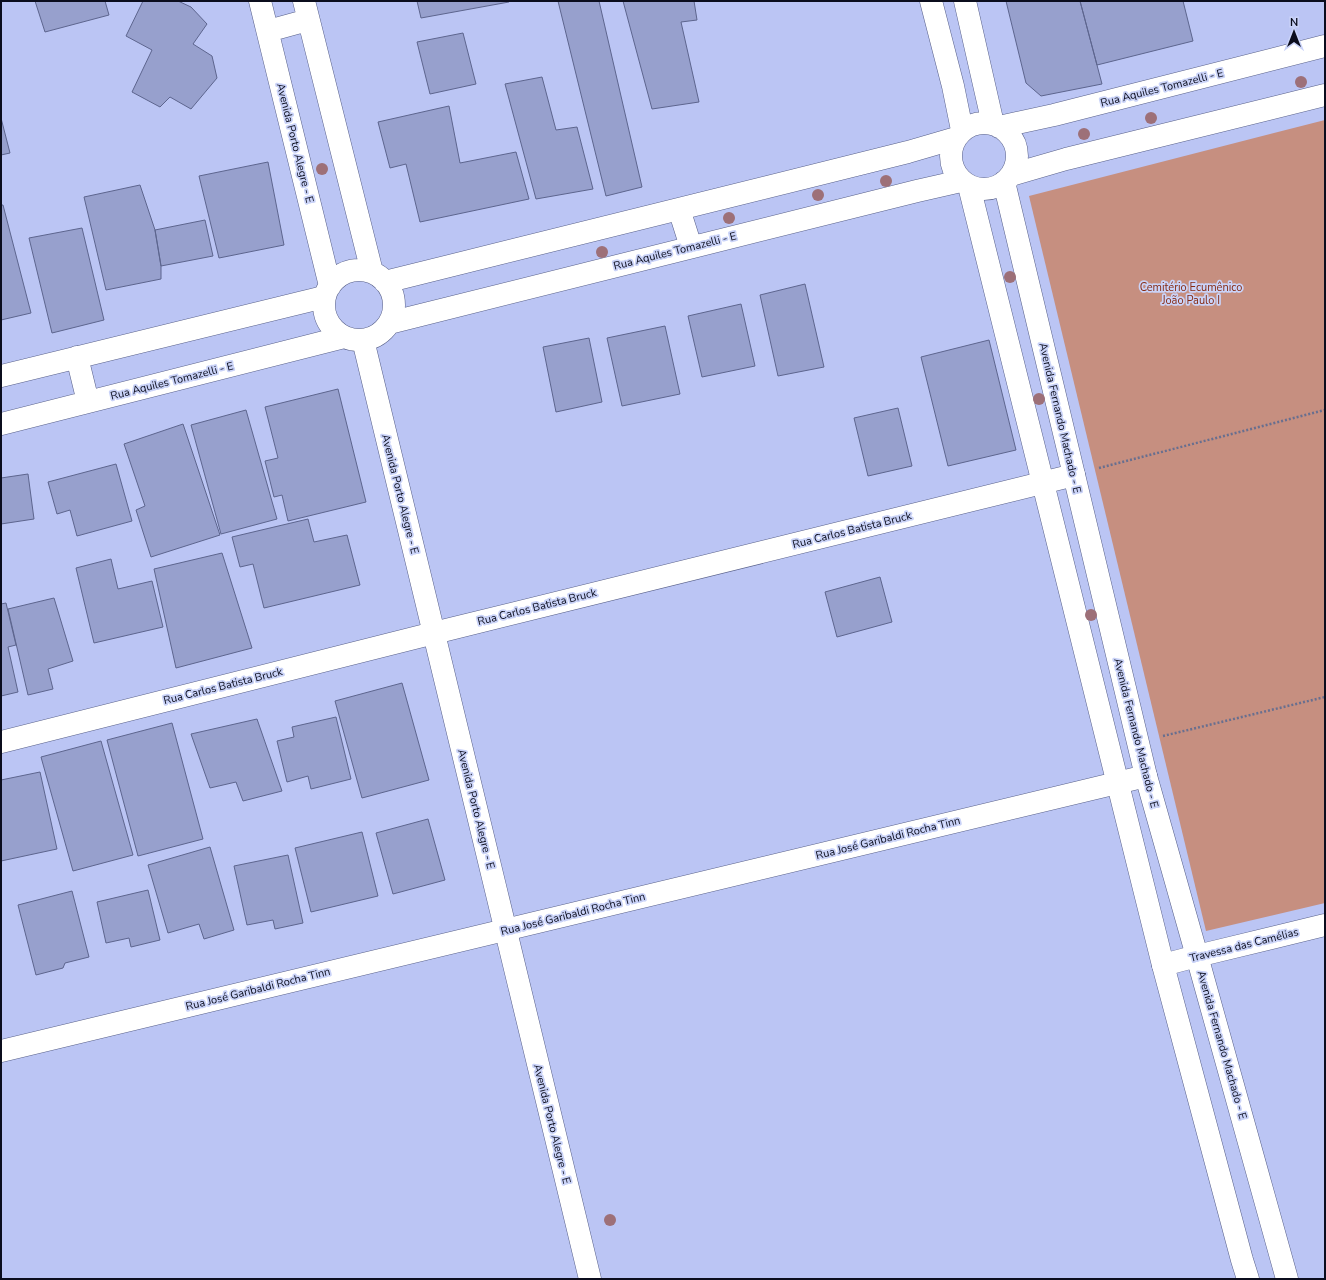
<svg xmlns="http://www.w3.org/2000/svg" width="1326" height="1280" font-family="'Nunito Sans',sans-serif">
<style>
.green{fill:#c68f80}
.building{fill:#97a0cd;stroke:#5d658e}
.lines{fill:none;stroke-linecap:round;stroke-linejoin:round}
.street-casing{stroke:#586089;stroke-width:23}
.secondary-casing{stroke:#586089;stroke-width:23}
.path{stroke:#686f8f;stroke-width:2.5;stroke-dasharray:2 2;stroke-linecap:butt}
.street{stroke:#fff;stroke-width:22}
.secondary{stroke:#fff;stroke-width:22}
.tree{fill:#9d7078}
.labels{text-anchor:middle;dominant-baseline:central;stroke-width:3.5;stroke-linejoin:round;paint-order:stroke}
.street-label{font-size:11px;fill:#0b0d1d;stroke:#cad3f8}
.park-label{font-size:11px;fill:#852a12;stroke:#cad3f8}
</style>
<rect width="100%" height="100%" fill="#bbc5f4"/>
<!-- green -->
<path class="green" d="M 1325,120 L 1325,903 L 1206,931 L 1029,196 Z"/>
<!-- building -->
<path class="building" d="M 35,1 L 105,1 L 109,15 L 45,32 Z
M 143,1 L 178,1 L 191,7 L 207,24 L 193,44 L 212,56 L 217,78 L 191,109 L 170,97 L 160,107 L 132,92 L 152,50 L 126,36 Z
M 417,1 L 508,1 L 509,2 L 421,18 Z
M 558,1 L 599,1 L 642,187 L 606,196 Z
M 623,1 L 694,1 L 697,20 L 681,22 L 699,102 L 652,109 Z
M 1006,1 L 1080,1 L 1102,84 L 1041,96 L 1026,83 Z
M 1080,1 L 1183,1 L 1193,41 L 1097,65 Z
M 463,33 L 476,84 L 430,94 L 417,42 Z
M 542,77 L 556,130 L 577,127 L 593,189 L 536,199 L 505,84 Z
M 449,106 L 460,163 L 516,152 L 529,199 L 420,222 L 406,164 L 390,168 L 378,122 Z
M 1,118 L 10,153 L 1,155 Z
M 268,162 L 284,245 L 219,258 L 199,176 Z
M 140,185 L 155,230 L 161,266 L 161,279 L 106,290 L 84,197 Z
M 1,205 L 3,205 L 31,313 L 1,320 Z
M 205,220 L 213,256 L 161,266 L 155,230 Z
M 82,228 L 104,320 L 52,333 L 29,238 Z
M 805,284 L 824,367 L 778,376 L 760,295 Z
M 741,304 L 755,366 L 702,377 L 688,316 Z
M 665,326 L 680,394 L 622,406 L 607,338 Z
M 589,338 L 602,402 L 556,412 L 543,347 Z
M 989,340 L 1016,450 L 948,466 L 921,357 Z
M 338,389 L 366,502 L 288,521 L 282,495 L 274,497 L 265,461 L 278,458 L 265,407 Z
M 898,408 L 912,466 L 868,476 L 854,418 Z
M 246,410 L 277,519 L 221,534 L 191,425 Z
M 183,424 L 220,535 L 151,557 L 136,510 L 145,506 L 124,444 Z
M 116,464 L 132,521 L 77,536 L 70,510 L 57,514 L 48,482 Z
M 28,474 L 34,519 L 1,524 L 1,478 Z
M 308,519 L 314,542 L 347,535 L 360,585 L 264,608 L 253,564 L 240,567 L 232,537 Z
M 222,553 L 252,648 L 176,668 L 154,569 Z
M 111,559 L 118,589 L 152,581 L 163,627 L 94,643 L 76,568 Z
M 880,577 L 892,622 L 837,637 L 825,592 Z
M 54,598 L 73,661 L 48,669 L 53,689 L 28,695 L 8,609 Z
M 6,603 L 16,645 L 8,647 L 18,692 L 1,696 L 1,604 Z
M 402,683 L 429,780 L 362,798 L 335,701 Z
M 336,717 L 351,779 L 311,789 L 308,776 L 287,782 L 277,741 L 294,737 L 292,727 Z
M 257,719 L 282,791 L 243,801 L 236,782 L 210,788 L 191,734 Z
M 172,723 L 203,839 L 138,856 L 107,740 Z
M 101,741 L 133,855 L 73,871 L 41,757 Z
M 40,772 L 57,849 L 1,861 L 1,780 Z
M 428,819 L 445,880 L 393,894 L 376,833 Z
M 362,832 L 378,896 L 311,912 L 295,848 Z
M 210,847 L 234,930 L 204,939 L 199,924 L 168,933 L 148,865 Z
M 288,855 L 303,923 L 275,929 L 273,920 L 247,925 L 234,866 Z
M 148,890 L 160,940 L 131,947 L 129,938 L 106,943 L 97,902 Z
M 72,891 L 89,957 L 65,963 L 63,968 L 36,975 L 18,905 Z"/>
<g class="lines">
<!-- street casing -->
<g class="street-casing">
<path id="street" d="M 1,742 L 434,633 L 1074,475
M 1163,965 L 1197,956 L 1325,925
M 1,1051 L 1146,776"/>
</g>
<!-- secondary casing -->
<g class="secondary-casing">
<path id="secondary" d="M 260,1 L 330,286
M 304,1 L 372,272
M 931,1 L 953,86 L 962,130
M 965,1 L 993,124
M 268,31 L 308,20
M951 156a33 33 0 1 1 66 0a33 33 0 1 1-66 0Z
M 999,127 L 1054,115 L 1325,46
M 1011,175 L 1066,159 L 1325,95
M 1004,182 L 1146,776 L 1197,956 L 1287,1279
M 969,186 L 1163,965 L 1242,1260 L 1248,1279
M 679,209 L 691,247
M324 305a35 35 0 1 1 70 0a35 35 0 1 1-70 0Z
M 385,282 L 908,152 L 956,138
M 389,323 L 917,191 L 961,181
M 363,340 L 590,1279
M 77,357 L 88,402
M 1,376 L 324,297
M 1,424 L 344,337"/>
</g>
<!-- path -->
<path class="path" d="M 1099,468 L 1325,410
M 1163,736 L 1325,697"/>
<!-- street -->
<use href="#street" class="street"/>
<!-- secondary -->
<use href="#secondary" class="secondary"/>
</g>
<!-- trees -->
<g class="tree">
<circle cx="1301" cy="82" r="6"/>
<circle cx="1151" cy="118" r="6"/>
<circle cx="1084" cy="134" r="6"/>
<circle cx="322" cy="169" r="6"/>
<circle cx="886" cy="181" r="6"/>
<circle cx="818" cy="195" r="6"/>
<circle cx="729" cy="218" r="6"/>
<circle cx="602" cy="252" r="6"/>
<circle cx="1010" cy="277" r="6"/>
<circle cx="1039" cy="399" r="6"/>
<circle cx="1091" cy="615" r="6"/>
<circle cx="610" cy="1220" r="6"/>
</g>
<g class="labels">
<!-- street labels -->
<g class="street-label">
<text transform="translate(1162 88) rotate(-14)">Rua Aquiles Tomazelli - E</text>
<text transform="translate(295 143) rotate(76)">Avenida Porto Alegre - E</text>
<text transform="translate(675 251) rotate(-14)">Rua Aquiles Tomazelli - E</text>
<text transform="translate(172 381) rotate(-14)">Rua Aquiles Tomazelli - E</text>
<text transform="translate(1060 418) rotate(77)">Avenida Fernando Machado - E</text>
<text transform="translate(400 494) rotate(76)">Avenida Porto Alegre - E</text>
<text transform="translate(852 530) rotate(-14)">Rua Carlos Batista Bruck</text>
<text transform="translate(537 607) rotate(-14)">Rua Carlos Batista Bruck</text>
<text transform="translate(223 686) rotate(-14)">Rua Carlos Batista Bruck</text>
<text transform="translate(1136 733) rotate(76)">Avenida Fernando Machado - E</text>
<text transform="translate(476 809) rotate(76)">Avenida Porto Alegre - E</text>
<text transform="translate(888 838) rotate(-14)">Rua José Garibaldi Rocha Tinn</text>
<text transform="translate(573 914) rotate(-14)">Rua José Garibaldi Rocha Tinn</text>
<text transform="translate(1244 945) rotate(-14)">Travessa das Camélias</text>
<text transform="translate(258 989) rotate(-14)">Rua José Garibaldi Rocha Tinn</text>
<text transform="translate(1222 1045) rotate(74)">Avenida Fernando Machado - E</text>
<text transform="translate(552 1124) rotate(76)">Avenida Porto Alegre - E</text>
</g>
<!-- park labels -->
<g class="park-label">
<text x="1191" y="287">Cemitério Ecumênico<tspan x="1191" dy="13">João Paulo I</tspan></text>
</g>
</g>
<!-- border -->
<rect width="1326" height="1280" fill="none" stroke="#0b0d1d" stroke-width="4"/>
<!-- north arrow -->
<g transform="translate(1294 32)" stroke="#cad3f8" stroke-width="3" paint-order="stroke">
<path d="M0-3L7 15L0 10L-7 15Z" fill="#0b0d1d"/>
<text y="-6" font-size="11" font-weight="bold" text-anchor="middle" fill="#0b0d1d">N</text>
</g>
</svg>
